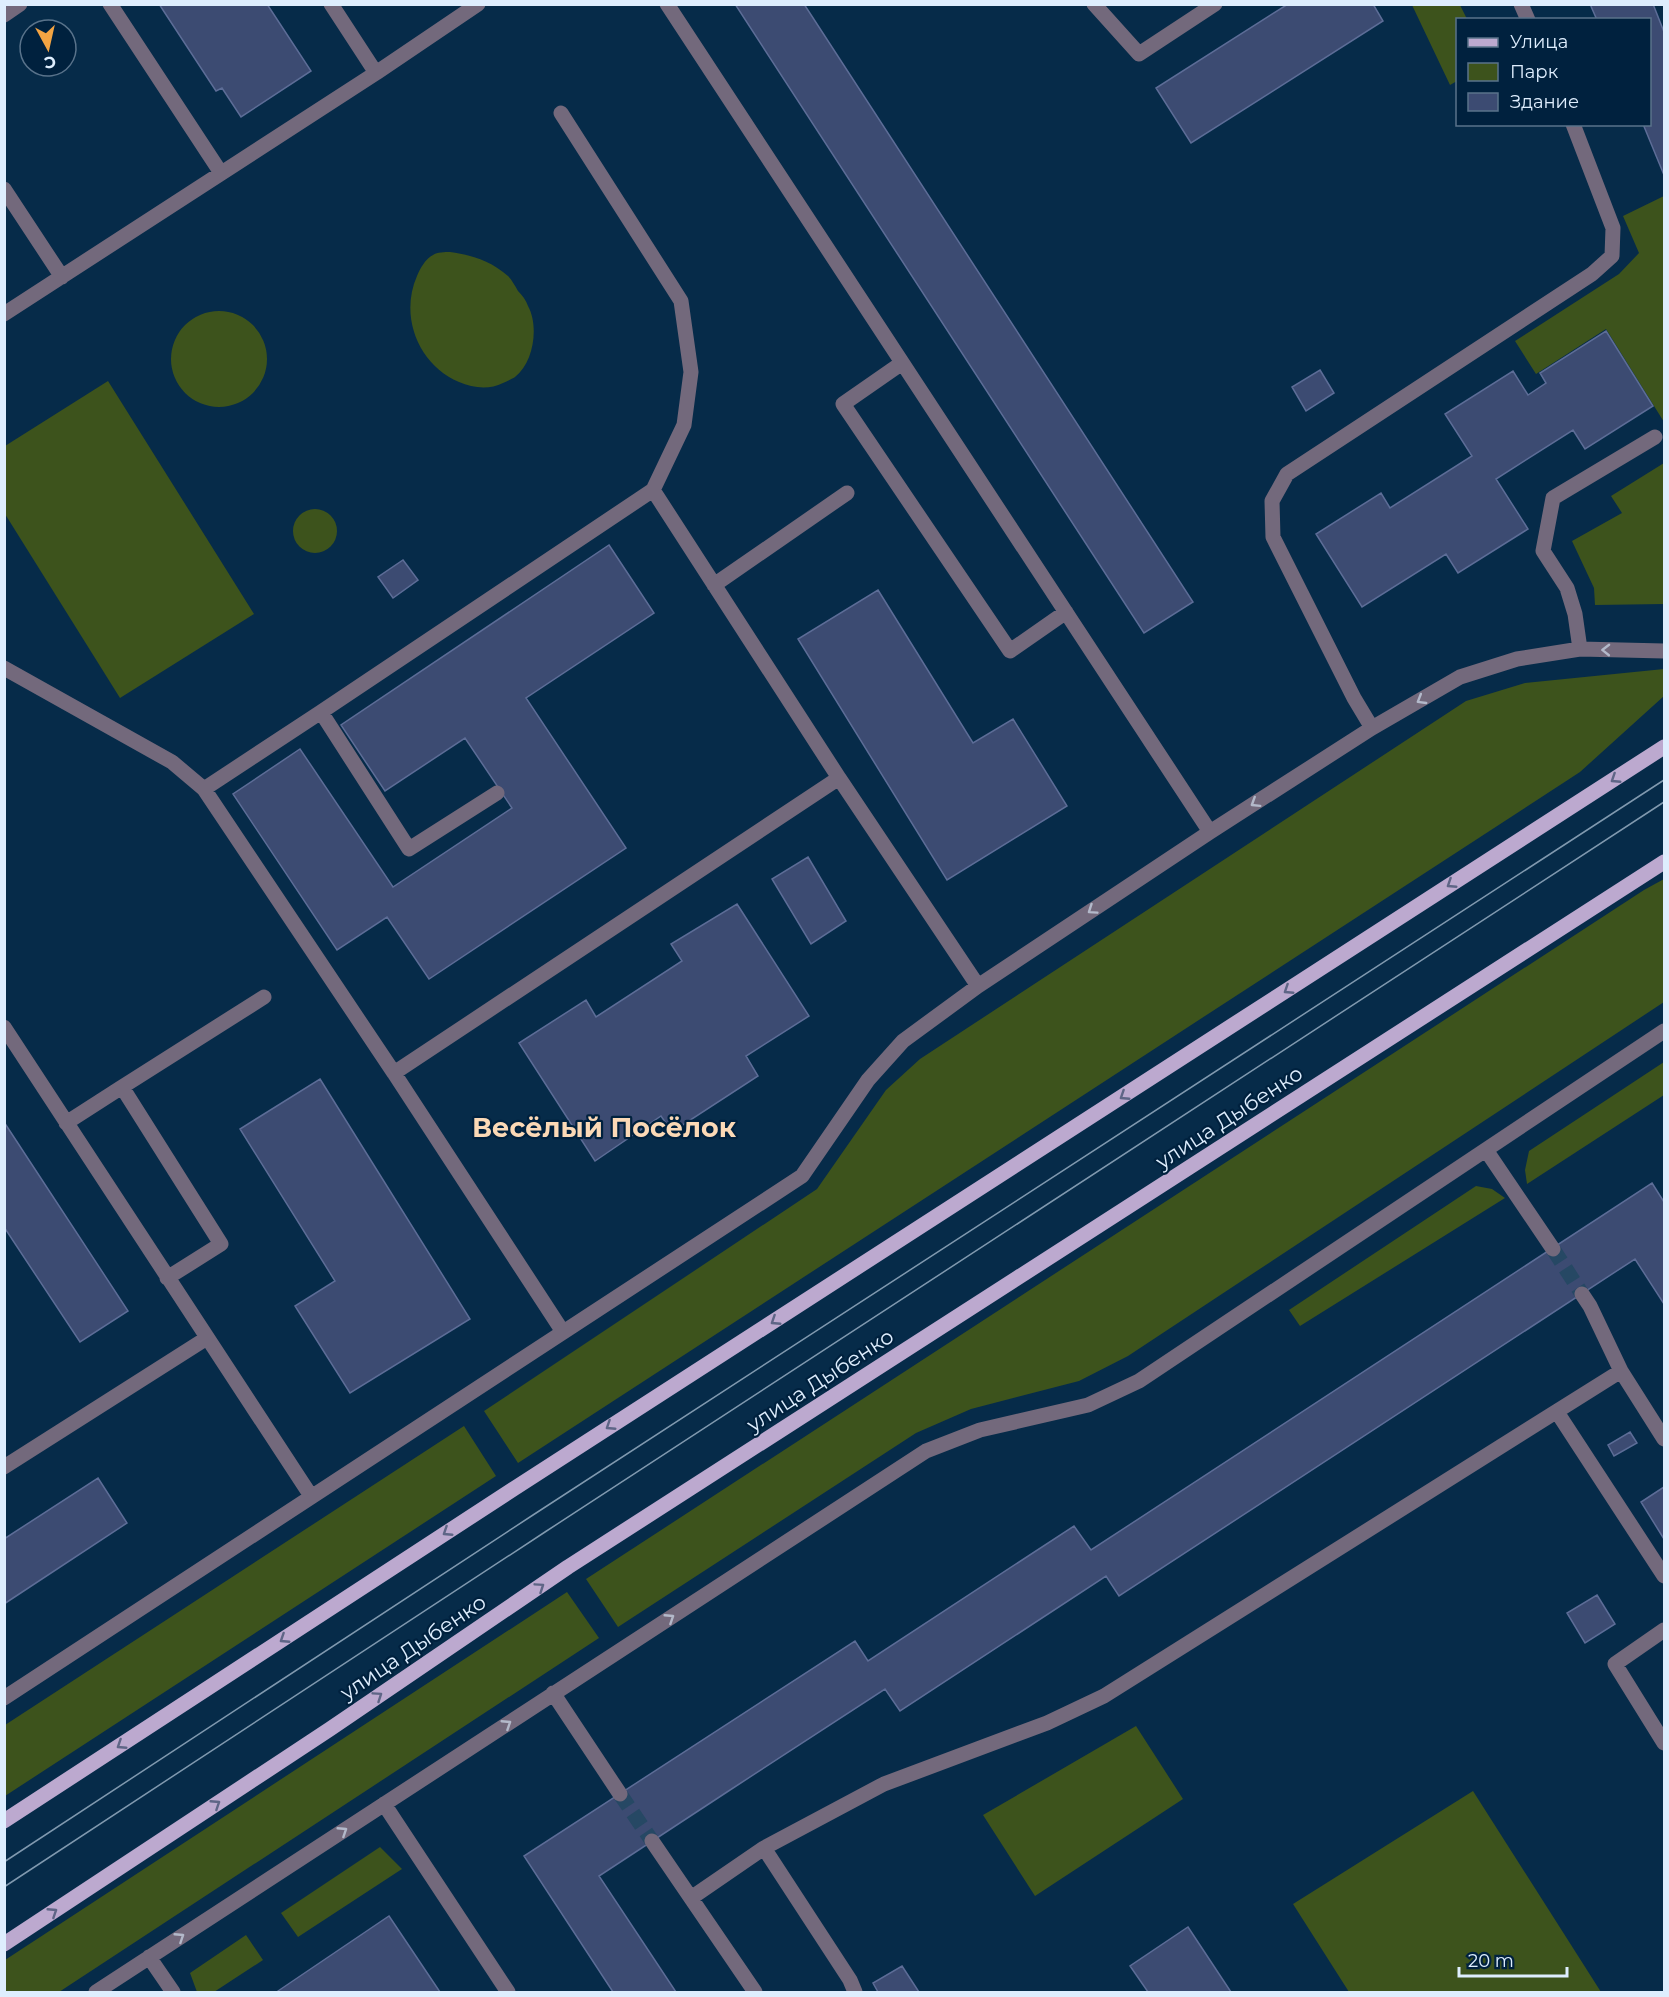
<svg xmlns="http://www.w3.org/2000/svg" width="1669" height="1997" font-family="Montserrat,sans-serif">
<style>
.green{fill:#3d531c}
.building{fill:#3c4b72;stroke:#5d6d97;stroke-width:1.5}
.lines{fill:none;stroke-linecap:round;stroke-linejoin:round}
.minor-tunnel{stroke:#264864;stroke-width:15;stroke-dasharray:15 8;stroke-linecap:butt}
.minor{stroke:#73697c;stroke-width:15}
.major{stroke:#bca9cf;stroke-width:15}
.tram{stroke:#8099af;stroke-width:1.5}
.oneway{stroke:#b3b9ca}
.oneway2{stroke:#5e6586}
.labels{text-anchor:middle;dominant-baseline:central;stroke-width:4.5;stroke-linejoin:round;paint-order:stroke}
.street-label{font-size:21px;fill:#deeefe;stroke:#00213e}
.district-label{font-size:27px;font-weight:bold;fill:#fbd9b6;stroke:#00213e}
</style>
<rect width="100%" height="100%" fill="#062b49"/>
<!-- green -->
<path class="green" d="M 1412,5 L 1460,5 L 1467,19 L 1458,20 L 1457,81 L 1450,85 Z
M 1664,196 L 1664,422 L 1606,329 L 1536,374 L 1515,341 L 1619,274 L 1639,253 L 1623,216 Z
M 450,252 C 472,255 491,261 508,276 C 512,280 515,286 518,291 C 522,295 526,300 528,306 C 539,326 534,362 515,377 C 512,379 507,381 503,383 C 489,390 473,388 459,382 C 419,365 399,317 417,276 C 420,269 425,259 433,255 C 437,252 445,252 450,252 Z
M171 359a48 48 0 1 1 96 0a48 48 0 1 1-96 0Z
M 108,381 L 254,614 L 120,698 L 5,514 L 5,446 Z
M 1664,463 L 1664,604 L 1595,605 L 1594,588 L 1572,541 L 1622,513 L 1611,496 Z
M293 531a22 22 0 1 1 44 0a22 22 0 1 1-44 0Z
M 1664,669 L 1664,696 L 1580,772 L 518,1463 L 484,1411 L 817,1189 L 886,1090 L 920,1059 L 1466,701 L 1525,683 Z
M 1664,879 L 1664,1002 L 1128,1356 L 1079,1381 L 971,1409 L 916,1433 L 618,1627 L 586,1579 L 1644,890 Z
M 1664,1062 L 1664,1095 L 1527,1184 L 1525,1170 L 1529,1151 Z
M 1476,1186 L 1492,1189 L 1505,1198 L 1300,1326 L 1289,1310 Z
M 464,1426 L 496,1476 L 5,1796 L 5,1725 Z
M 567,1592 L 599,1638 L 59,1992 L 5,1992 L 5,1960 Z
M 1136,1726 L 1183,1799 L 1035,1896 L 983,1815 Z
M 1473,1791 L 1601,1992 L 1349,1992 L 1293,1904 Z
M 380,1847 L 402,1869 L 298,1937 L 281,1913 Z
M 246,1935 L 263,1960 L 214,1992 L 197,1992 L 190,1973 Z"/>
<!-- building -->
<path class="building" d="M 159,4 L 267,4 L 311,71 L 241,117 L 222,88 L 216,91 Z
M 735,4 L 804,4 L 1193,602 L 1144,633 Z
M 1288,4 L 1373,4 L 1383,21 L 1191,143 L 1156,88 Z
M 1590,4 L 1653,4 L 1664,32 L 1664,175 L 1643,124 L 1650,124 L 1650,20 L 1597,20 Z
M 1606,331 L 1653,406 L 1585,449 L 1573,430 L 1496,479 L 1528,529 L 1458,573 L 1446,554 L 1362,607 L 1316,534 L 1381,493 L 1390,508 L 1472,456 L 1445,414 L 1513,371 L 1528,395 L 1546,383 L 1540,373 Z
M 1320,370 L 1334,393 L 1306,411 L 1292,387 Z
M 609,545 L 654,613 L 526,698 L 626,848 L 429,979 L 387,917 L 337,950 L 233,794 L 300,749 L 393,887 L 512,808 L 465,738 L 385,791 L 341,725 Z
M 403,560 L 418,580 L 393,598 L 378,577 Z
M 878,590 L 973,743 L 1013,719 L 1067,806 L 947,880 L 798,639 Z
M 808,857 L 846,921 L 811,944 L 772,879 Z
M 737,904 L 809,1016 L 746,1056 L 758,1076 L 672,1132 L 661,1116 L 595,1161 L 519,1043 L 586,1000 L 596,1017 L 682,961 L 671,944 Z
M 320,1079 L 470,1319 L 350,1393 L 295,1306 L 335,1281 L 240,1129 Z
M 4,1122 L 128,1311 L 80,1342 L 4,1227 Z
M 1652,1183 L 1664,1202 L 1664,1304 L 1635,1259 L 1119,1596 L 1106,1576 L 900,1711 L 885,1689 L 727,1792 L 599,1876 L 676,1992 L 613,1992 L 524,1856 L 855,1641 L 868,1661 L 1074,1526 L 1091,1550 Z
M 1630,1432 L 1637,1443 L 1614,1456 L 1608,1445 Z
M 98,1478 L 127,1523 L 4,1604 L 4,1539 Z
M 1664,1487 L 1664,1539 L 1641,1502 Z
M 1597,1595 L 1615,1624 L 1585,1643 L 1567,1613 Z
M 389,1916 L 440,1992 L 279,1992 L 278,1991 Z
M 1188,1927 L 1231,1992 L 1148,1992 L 1130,1966 Z
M 902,1966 L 919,1992 L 878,1992 L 873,1983 Z"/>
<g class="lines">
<!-- minor-tunnel -->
<path class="minor-tunnel" d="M 1553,1249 L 1582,1294
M 620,1794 L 652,1841"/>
<!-- minor -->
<path class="minor" d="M 110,4 L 221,173
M 331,4 L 376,73 L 478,4
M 667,4 L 1210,832
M 1094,4 L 1139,54 L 1215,4
M 1521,4 L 1528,20
M 4,15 L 20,4
M 561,113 L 681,301 L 691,372 L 684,425 L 653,490
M 4,189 L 62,277
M 4,314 L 376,73
M 902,363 L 843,404 L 1010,651 L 1066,612
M 714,585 L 847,493
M 1580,649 L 1575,614 L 1567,588 L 1543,551 L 1553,498 L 1655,437
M 4,668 L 172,762 L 204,789
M 321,712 L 204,789 L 394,1073
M 1372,728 L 1354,698 L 1273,537 L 1272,501 L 1287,474 L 1592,274 L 1612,256 L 1613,228 L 1573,124
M 497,793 L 409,849 L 321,712 L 653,490 L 839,778
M 4,1027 L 311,1496
M 122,1087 L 264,997
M 66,1123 L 122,1087 L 221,1244 L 167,1278
M 1486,1150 L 1553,1249
M 1582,1294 L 1590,1306 L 1621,1371 L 1664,1439
M 563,1332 L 394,1073 L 839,778 L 978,986
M 1557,1412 L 1664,1576
M 4,1467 L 207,1338
M 1664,1630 L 1615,1664 L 1664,1743
M 553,1693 L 620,1794
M 4,1698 L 802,1176 L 868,1080 L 903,1041 L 978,986 L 1210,832 L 1372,728 L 1460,677 L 1517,659 L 1580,649 L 1664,651
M 384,1804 L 508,1992
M 652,1841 L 755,1992
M 764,1848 L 850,1980 L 855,1992
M 691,1898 L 764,1848 L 884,1784 L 1047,1723 L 1104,1696 L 1621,1371
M 149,1957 L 173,1992
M 96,1992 L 926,1451 L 980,1430 L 1088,1405 L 1139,1381 L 1664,1031"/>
<!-- major -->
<path class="major" d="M 4,1821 L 515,1488 L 1664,747
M 4,1944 L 330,1729 L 568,1567 L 1664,862"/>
<!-- tram -->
<path class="tram" d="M 4,1862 L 533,1515 L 1664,780
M 4,1887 L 545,1532 L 1664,802"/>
</g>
<!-- one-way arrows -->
<defs><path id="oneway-chevron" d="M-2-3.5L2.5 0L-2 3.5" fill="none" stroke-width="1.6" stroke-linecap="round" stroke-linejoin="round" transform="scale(1.5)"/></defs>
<g class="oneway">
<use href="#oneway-chevron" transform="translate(1606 650) rotate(-179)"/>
<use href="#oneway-chevron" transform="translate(1421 700) rotate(149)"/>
<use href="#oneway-chevron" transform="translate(1255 803) rotate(148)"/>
<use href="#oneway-chevron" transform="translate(1092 910) rotate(146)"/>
<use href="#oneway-chevron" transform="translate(670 1618) rotate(-33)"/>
<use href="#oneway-chevron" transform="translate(507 1724) rotate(-33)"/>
<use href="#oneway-chevron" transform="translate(343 1831) rotate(-33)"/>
<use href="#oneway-chevron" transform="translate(180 1937) rotate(-33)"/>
</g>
<g class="oneway2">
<use href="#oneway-chevron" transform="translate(1615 779) rotate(147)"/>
<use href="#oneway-chevron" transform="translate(1451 884) rotate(147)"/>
<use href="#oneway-chevron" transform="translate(1288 990) rotate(147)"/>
<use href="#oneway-chevron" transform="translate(1124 1096) rotate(147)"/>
<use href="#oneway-chevron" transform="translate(775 1321) rotate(147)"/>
<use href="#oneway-chevron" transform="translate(610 1426) rotate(147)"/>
<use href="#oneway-chevron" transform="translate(447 1532) rotate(147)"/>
<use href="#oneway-chevron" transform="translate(540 1587) rotate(-34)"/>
<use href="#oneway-chevron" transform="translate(284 1639) rotate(147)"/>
<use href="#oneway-chevron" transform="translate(378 1696) rotate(-34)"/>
<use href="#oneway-chevron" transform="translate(121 1745) rotate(147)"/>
<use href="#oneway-chevron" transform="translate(216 1804) rotate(-33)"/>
<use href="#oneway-chevron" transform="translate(53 1912) rotate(-33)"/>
</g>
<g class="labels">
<!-- street labels -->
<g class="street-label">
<text transform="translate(1229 1117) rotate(-33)">улица Дыбенко</text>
<text transform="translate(820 1380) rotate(-33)">улица Дыбенко</text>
<text transform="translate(413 1647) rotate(-34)">улица Дыбенко</text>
</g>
<!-- district labels -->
<g class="district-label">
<text x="604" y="1127">Весёлый Посёлок</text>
</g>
</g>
<!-- border -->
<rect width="1669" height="1997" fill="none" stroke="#deeefe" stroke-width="12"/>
<!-- legend -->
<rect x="1456" y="18" width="195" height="108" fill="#00213e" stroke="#59738b" stroke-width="1.5"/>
<rect x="1468" y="38" width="30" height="9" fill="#bca9cf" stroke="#59738b" stroke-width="1.5"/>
<text x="1510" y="48" font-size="18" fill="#deeefe">Улица</text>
<rect x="1468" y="63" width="30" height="18" fill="#3d531c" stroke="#59738b" stroke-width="1.5"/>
<text x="1510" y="78" font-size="18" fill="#deeefe">Парк</text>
<rect x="1468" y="93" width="30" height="18" fill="#3c4b72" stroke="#59738b" stroke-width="1.5"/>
<text x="1510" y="108" font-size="18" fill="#deeefe">Здание</text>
<!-- north arrow -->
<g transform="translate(48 48) rotate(172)"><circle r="28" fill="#00213e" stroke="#59738b" stroke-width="1.5"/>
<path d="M0-4.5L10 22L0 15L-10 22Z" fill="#f3a443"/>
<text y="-9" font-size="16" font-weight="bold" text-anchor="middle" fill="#deeefe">С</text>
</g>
<!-- scale -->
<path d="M1459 1967v9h108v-9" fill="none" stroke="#deeefe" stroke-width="3"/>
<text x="1468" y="1967" font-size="18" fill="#deeefe" stroke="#00213e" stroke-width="4.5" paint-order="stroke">20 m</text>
</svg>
